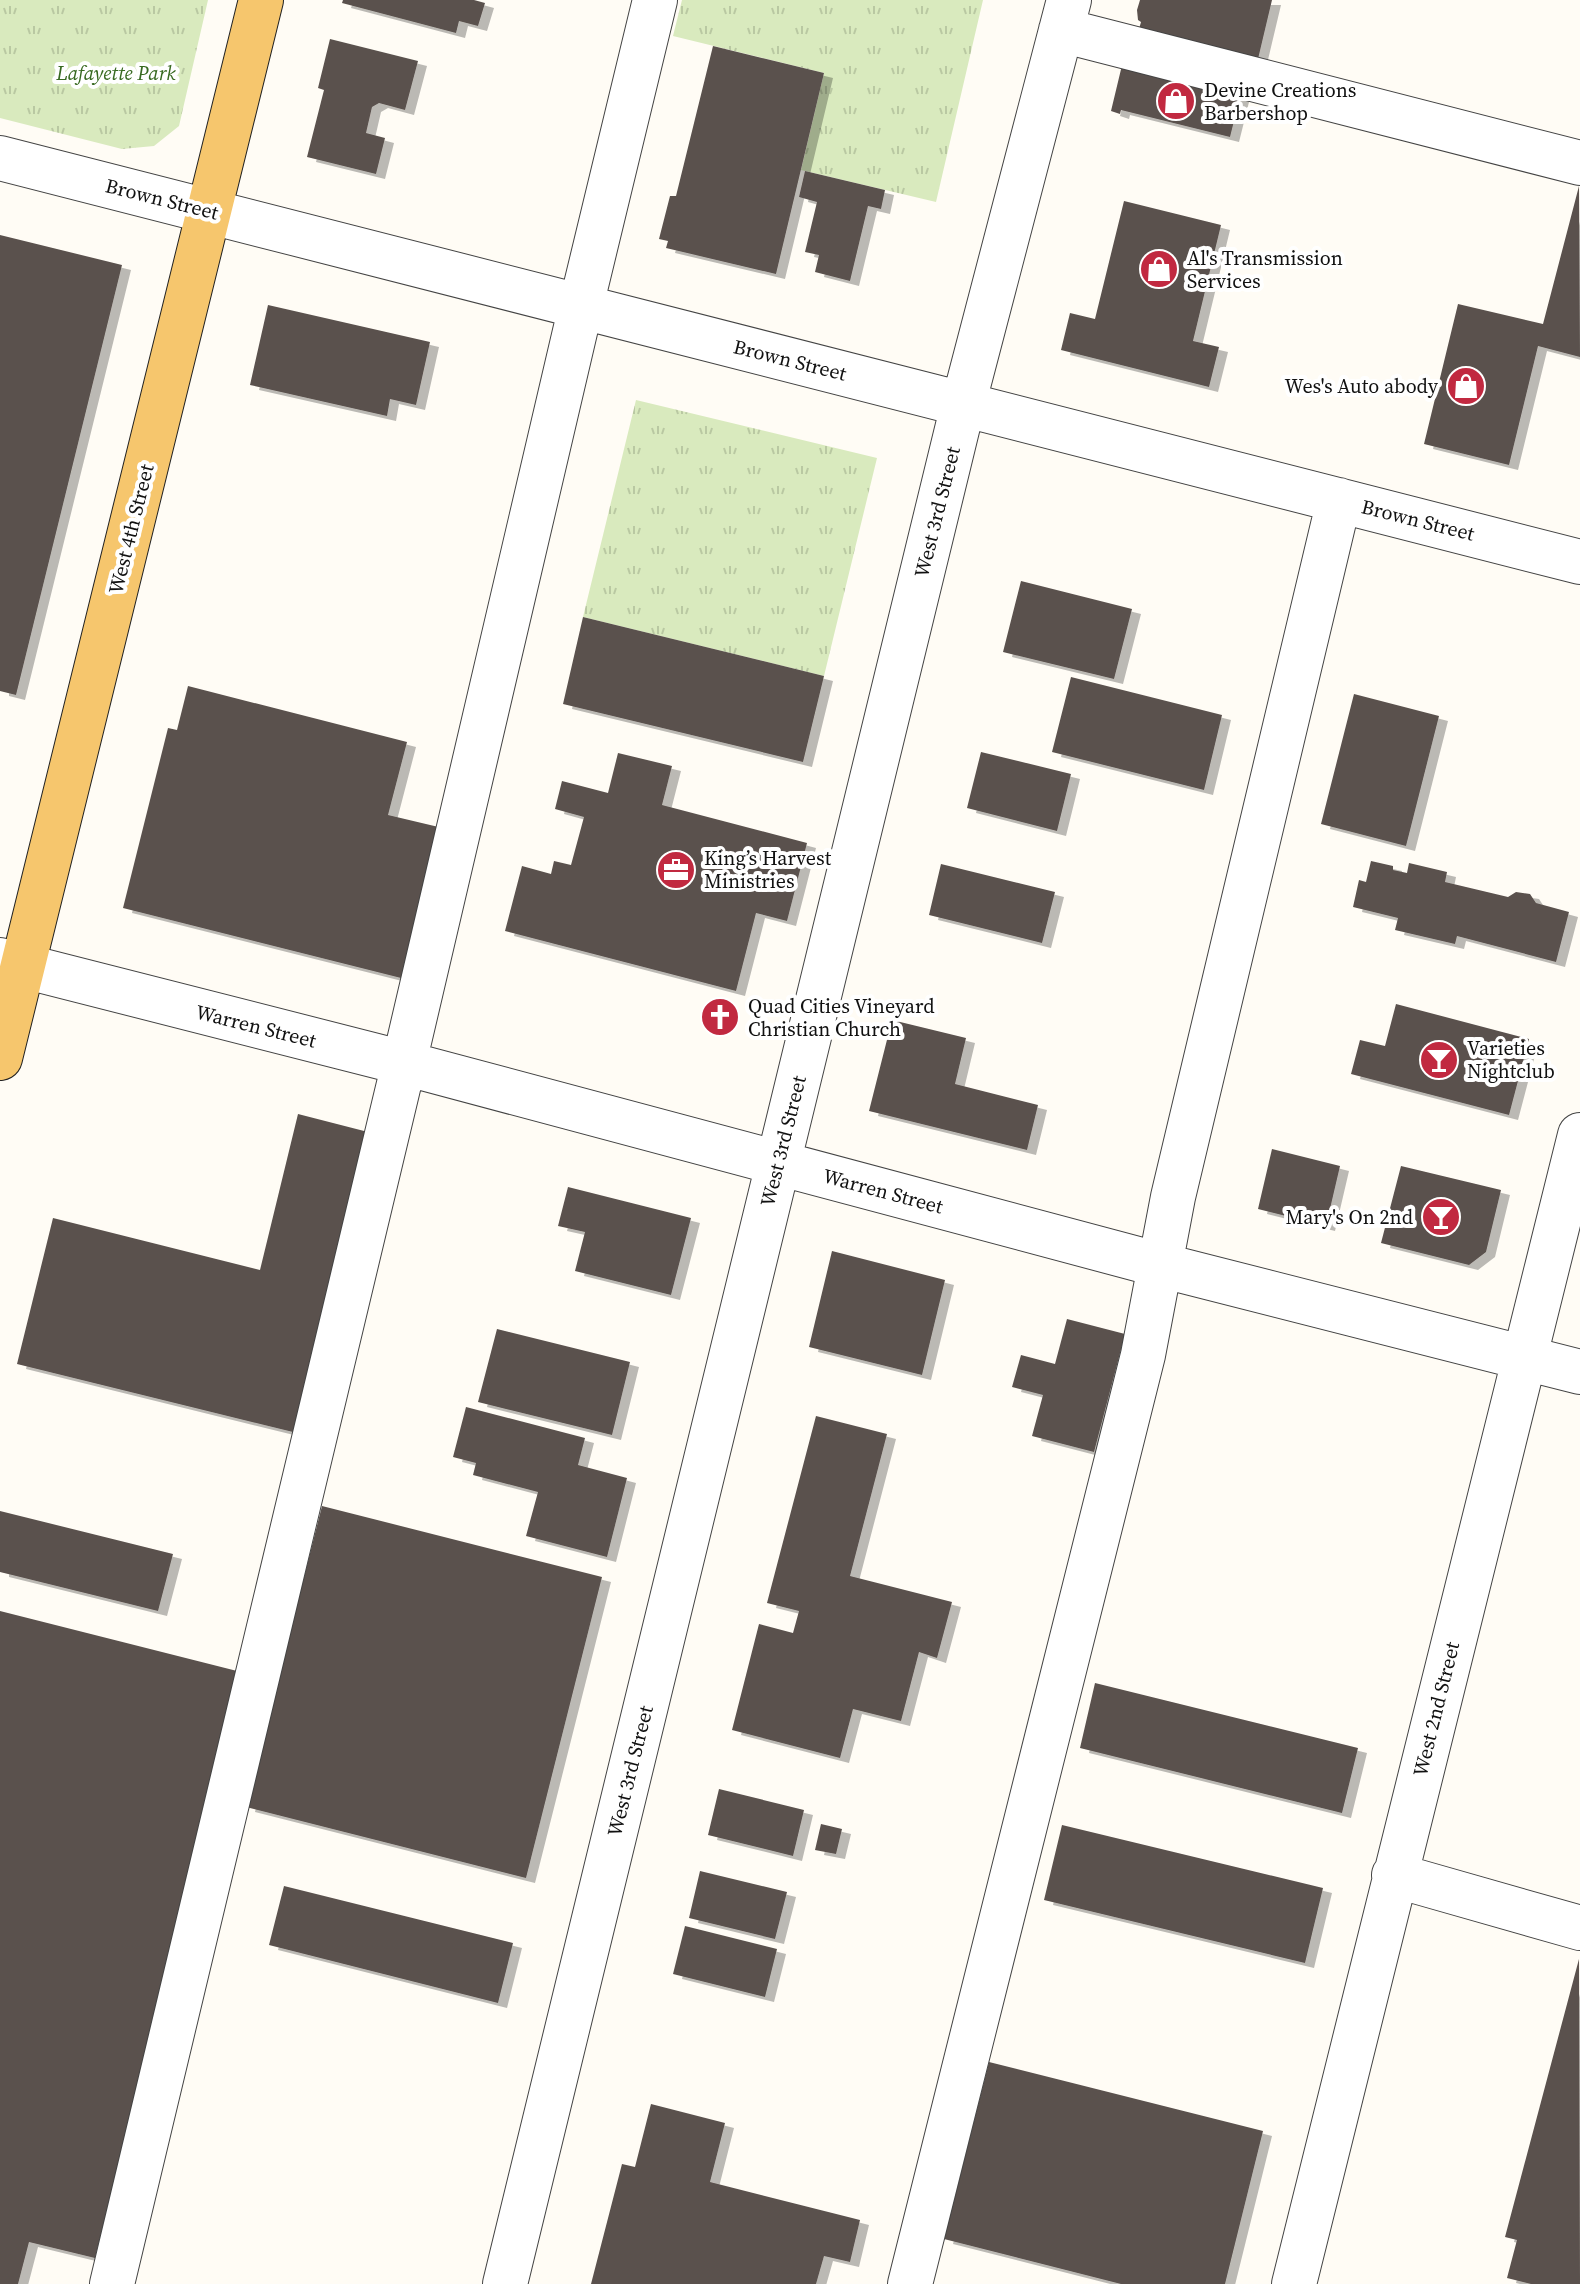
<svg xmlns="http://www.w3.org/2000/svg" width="1580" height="2284" font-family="'Source Serif 4',serif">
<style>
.grass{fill:url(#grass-tufts)}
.building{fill:#5a514d;filter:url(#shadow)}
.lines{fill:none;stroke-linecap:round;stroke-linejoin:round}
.minor-casing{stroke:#444;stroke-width:46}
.major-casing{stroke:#222;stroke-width:46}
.minor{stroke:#fff;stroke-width:44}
.major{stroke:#f6c66d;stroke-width:44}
.labels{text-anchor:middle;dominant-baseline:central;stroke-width:8;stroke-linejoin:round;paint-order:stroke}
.park-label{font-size:20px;font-style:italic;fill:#376920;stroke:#fff}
.poi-label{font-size:20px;fill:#111;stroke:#fff;text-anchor:start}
.street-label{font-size:20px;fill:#111;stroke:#fff}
</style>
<defs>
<pattern id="grass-tufts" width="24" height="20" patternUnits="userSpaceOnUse" patternTransform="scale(2)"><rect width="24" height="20" fill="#d9eabe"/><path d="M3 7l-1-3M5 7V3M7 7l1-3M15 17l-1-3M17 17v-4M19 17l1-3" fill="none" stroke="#b9c8a2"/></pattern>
<filter id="shadow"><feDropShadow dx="9" dy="5" stdDeviation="0" flood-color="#0004"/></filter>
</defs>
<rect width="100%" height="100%" fill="#fffcf5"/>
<!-- grass -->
<path class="grass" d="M 0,0 L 208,0 L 179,126 L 154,146 L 122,149 L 0,118 Z
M 682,0 L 983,0 L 936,202 L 801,170 L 824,73 L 673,36 Z
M 636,400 L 877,458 L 824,676 L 583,617 Z"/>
<!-- building -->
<path class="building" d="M 343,0 L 474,0 L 485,3 L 478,26 L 459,21 L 456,33 L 342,3 Z
M 1140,0 L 1272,0 L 1258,59 L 1139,29 L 1141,22 L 1138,20 L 1137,10 Z
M 330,39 L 418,61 L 405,110 L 379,103 L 372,107 L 366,133 L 385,138 L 376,174 L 307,157 L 324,90 L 318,88 Z
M 713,46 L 824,73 L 776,274 L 666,248 L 668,241 L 659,239 L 670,196 L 676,196 Z
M 1123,61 L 1241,93 L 1230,137 L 1121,110 L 1120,114 L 1111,111 Z
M 805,171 L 885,190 L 881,209 L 868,206 L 850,281 L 815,272 L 819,255 L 805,252 L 817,202 L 799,197 Z
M 1579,186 L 1580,357 L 1538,346 L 1509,465 L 1424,444 L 1458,304 L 1543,324 Z
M 1124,201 L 1221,225 L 1193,341 L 1219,347 L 1209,387 L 1061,350 L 1070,313 L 1095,319 Z
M 0,235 L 122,265 L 16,695 L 0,691 Z
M 268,305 L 430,342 L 416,405 L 390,399 L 387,416 L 250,385 Z
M 1021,581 L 1132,609 L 1114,679 L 1003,652 Z
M 583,617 L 824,676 L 803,762 L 563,704 Z
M 1071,677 L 1222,715 L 1204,790 L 1052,752 Z
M 188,686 L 407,742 L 388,815 L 447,829 L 409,980 L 123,908 L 168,728 L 177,730 Z
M 1354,694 L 1439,716 L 1406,846 L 1321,824 Z
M 981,752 L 1071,774 L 1057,831 L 967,808 Z
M 618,753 L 672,766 L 662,805 L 807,843 L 787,921 L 756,913 L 736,991 L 505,931 L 522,866 L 551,874 L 554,861 L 571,865 L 584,817 L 555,809 L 562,781 L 608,793 Z
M 1371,861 L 1393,866 L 1393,870 L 1407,873 L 1409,863 L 1447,872 L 1445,882 L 1508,897 L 1516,892 L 1530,894 L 1536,903 L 1569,912 L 1556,962 L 1457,936 L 1455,944 L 1395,930 L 1398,918 L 1353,907 L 1359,880 L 1366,882 Z
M 941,864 L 1055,892 L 1042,943 L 929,915 Z
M 1396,1004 L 1529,1039 L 1509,1115 L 1351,1074 L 1360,1040 L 1385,1046 Z
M 892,1020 L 966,1038 L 955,1084 L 1038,1105 L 1027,1150 L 869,1111 Z
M 298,1114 L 368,1132 L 293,1432 L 17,1364 L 53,1218 L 260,1270 Z
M 1272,1149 L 1340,1166 L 1326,1226 L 1258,1209 Z
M 1401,1166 L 1501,1190 L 1486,1252 L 1469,1265 L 1381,1243 Z
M 568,1187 L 691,1218 L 671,1295 L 575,1271 L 585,1232 L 558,1226 Z
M 832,1251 L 945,1280 L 922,1375 L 809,1347 Z
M 1067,1319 L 1125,1334 L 1094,1452 L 1032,1436 L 1043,1395 L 1012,1387 L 1021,1355 L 1055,1364 Z
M 497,1329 L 630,1362 L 612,1435 L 478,1402 Z
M 466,1407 L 585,1438 L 578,1465 L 627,1478 L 607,1557 L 526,1536 L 538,1492 L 473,1475 L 476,1463 L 453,1457 Z
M 816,1416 L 887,1434 L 850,1576 L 952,1602 L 937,1658 L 919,1652 L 901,1721 L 853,1709 L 840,1758 L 732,1730 L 759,1624 L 793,1633 L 799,1611 L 767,1603 Z
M 322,1506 L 602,1577 L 526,1878 L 246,1807 Z
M 0,1511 L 173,1554 L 158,1611 L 0,1572 Z
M 0,1611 L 241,1672 L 95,2258 L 29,2242 L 18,2284 L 0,2284 Z
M 1095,1683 L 1358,1748 L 1342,1813 L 1080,1748 Z
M 719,1789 L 804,1810 L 793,1856 L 708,1835 Z
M 821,1824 L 842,1829 L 836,1854 L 815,1850 Z
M 1062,1825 L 1323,1888 L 1305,1963 L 1044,1900 Z
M 700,1871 L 787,1892 L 775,1939 L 689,1918 Z
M 284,1886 L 513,1943 L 498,2003 L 269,1945 Z
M 685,1926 L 777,1949 L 765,1997 L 673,1974 Z
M 1579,1959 L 1580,2284 L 1531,2284 L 1507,2278 L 1517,2240 L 1505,2237 Z
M 989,2062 L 1263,2131 L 1225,2284 L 1121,2284 L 944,2239 Z
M 651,2104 L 725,2123 L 710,2182 L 860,2220 L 850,2262 L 824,2256 L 816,2284 L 591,2284 L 622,2164 L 635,2167 Z"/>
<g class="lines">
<!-- minor casing -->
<g class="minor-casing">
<path id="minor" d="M 1061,30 L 1580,163
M 0,158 L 1580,562
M 0,960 L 404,1063 L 1160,1265 L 1580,1372
M 1394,1875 L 1580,1928
M 112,2284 L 404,1063 L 581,306 L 655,0
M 505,2284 L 963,405 L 1069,0
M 910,2284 L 1143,1355 L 1173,1197 L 1339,500
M 1294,2284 L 1580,1135"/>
</g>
<!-- major casing -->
<g class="major-casing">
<path id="major" d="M 0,1058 L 261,0"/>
</g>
<!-- minor -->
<use href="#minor" class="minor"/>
<!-- major -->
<use href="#major" class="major"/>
</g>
<!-- icons -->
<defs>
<g id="shop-disc" transform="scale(2)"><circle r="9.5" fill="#c12940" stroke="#fff"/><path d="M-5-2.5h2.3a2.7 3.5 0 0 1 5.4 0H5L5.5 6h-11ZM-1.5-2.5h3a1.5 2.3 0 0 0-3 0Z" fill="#fff"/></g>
<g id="office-disc" transform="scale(2)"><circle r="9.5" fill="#c12940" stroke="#fff"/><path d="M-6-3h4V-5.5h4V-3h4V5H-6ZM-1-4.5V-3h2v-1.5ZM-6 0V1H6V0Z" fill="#fff"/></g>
<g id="church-disc" transform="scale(2)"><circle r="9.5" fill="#c12940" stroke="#fff"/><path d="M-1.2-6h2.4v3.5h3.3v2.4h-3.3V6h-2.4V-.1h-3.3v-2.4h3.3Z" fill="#fff"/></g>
<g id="bar-disc" transform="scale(2)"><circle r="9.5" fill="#c12940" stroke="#fff"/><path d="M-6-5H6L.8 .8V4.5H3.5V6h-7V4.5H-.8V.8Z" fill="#fff"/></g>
</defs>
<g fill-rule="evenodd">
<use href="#shop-disc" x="1176" y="101"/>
<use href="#shop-disc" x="1159" y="269"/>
<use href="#shop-disc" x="1466" y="386"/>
<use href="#office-disc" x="676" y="870"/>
<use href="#church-disc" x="720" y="1017"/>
<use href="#bar-disc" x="1439" y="1060"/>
<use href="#bar-disc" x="1441" y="1217"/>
</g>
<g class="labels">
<!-- park labels -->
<g class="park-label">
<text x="116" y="73">Lafayette Park</text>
</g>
<!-- poi labels -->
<g class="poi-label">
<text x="1204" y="90">Devine Creations<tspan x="1204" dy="23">Barbershop</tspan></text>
<text x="1187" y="258">Al's Transmission<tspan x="1187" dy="23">Services</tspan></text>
<text x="1438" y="386" text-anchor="end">Wes's Auto abody</text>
<text x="704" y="858">King’s Harvest<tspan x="704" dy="23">Ministries</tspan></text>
<text x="748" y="1006">Quad Cities Vineyard<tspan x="748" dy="23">Christian Church</tspan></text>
<text x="1467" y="1048">Varieties<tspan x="1467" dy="23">Nightclub</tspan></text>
<text x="1413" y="1217" text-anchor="end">Mary's On 2nd</text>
</g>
<!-- street labels -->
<g class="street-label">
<text transform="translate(162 199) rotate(14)">Brown Street</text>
<text transform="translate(790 360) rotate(14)">Brown Street</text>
<text transform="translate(937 512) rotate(-76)">West 3rd Street</text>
<text transform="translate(1418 520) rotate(14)">Brown Street</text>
<text transform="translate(131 529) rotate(-76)">West 4th Street</text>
<text transform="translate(256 1026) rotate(14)">Warren Street</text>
<text transform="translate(783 1141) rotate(-76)">West 3rd Street</text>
<text transform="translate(883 1191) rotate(15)">Warren Street</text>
<text transform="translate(1436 1709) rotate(-76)">West 2nd Street</text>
<text transform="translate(630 1771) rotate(-76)">West 3rd Street</text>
</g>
</g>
</svg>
